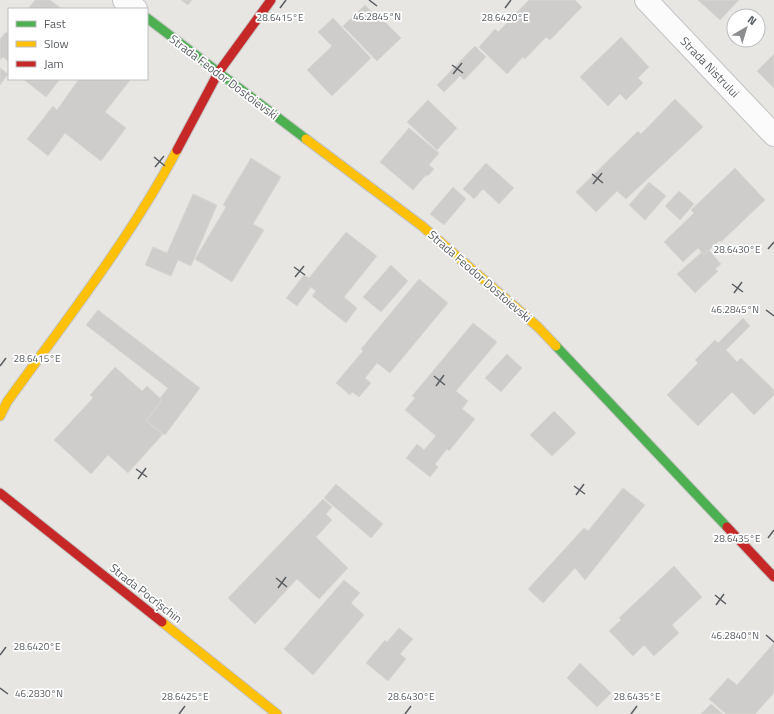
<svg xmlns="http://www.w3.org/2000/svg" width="774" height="714" font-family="'Titillium Web',sans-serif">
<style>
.building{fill:#cfcdcb;stroke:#d8d6d2}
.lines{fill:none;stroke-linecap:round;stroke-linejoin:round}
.street-casing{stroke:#c4c3c4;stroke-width:24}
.fast-casing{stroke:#c3c3c3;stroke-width:11}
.slow-casing{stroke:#c3c3c3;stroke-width:11}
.jam-casing{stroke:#c3c3c3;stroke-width:11}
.street{stroke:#fcfbfb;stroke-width:22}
.fast{stroke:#4caf50;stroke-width:9}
.slow{stroke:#ffc107;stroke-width:9}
.jam{stroke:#c62828;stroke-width:9}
.ticks{fill:none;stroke:#595d61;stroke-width:1.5}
.labels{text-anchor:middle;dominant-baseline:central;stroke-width:3.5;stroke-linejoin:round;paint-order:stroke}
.street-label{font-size:12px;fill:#595d61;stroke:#fff}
.ticks-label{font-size:10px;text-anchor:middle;fill:#595d61;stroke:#fff;stroke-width:3.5;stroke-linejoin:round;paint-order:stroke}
</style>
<rect width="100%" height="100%" fill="#e8e6e3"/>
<!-- building -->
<path class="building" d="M 35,0 L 50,0 L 62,9 L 28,9 Z
M 181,0 L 192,0 L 188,5 Z
M 529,0 L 575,0 L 582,7 L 550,40 L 546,37 L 525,59 L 523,57 L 507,74 L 479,47 L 495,29 L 498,32 Z
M 698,0 L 739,0 L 720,20 Z
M 365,5 L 379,20 L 381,18 L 401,38 L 377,61 L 343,26 Z
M 333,18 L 371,58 L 332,96 L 307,70 L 332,46 L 318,32 Z
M 6,32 L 8,34 L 9,33 L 9,62 L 3,57 L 0,60 L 0,39 Z
M 621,37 L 649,67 L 638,78 L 643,83 L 626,100 L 620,94 L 608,106 L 580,77 Z
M 475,46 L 486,57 L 464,80 L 460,76 L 444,92 L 437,85 Z
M 774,54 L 774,88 L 757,71 Z
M 0,68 L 8,74 L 0,85 Z
M 23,79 L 60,79 L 46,97 Z
M 79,79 L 131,79 L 105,112 L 126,128 L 101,161 L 65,133 L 48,156 L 27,139 L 53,106 L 57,110 Z
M 675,99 L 703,127 L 626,199 L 617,191 L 596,212 L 576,192 L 638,131 L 641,134 Z
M 428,100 L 457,128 L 437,150 L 407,122 Z
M 409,128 L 439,153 L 429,165 L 434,169 L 428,176 L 426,175 L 413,190 L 380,162 Z
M 251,158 L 281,177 L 253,224 L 264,230 L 232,282 L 195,259 L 226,207 L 223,205 Z
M 486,163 L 514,188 L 499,204 L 483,189 L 474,199 L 463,189 Z
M 735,168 L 765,200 L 721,242 L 719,241 L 704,255 L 698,248 L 683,262 L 664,242 L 694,213 L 691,210 Z
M 649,182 L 666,196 L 645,220 L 629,205 Z
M 453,187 L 466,199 L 444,225 L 430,214 Z
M 679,191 L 694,204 L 680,220 L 665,206 Z
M 193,194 L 217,205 L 191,266 L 178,260 L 171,276 L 145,265 L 153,247 L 167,253 Z
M 346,232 L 377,256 L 344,297 L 357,308 L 346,323 L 312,296 L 316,291 L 311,287 L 297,306 L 286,298 L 304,275 L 309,278 Z
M 709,250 L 721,264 L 715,269 L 718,271 L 695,293 L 677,274 L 702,252 L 704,255 Z
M 391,265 L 408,281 L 381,312 L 363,297 Z
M 419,279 L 448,303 L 390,373 L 377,363 L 365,378 L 371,383 L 359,397 L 352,392 L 350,395 L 336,383 L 363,351 L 361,349 Z
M 98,310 L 200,388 L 165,435 L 146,421 L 162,400 L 160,398 L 168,388 L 86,325 Z
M 743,318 L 750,326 L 726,350 L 737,362 L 741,358 L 774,390 L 774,395 L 754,415 L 732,392 L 698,426 L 667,395 L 698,363 L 695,360 L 715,340 L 718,343 Z
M 473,323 L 497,342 L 456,391 L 468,401 L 462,409 L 475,419 L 449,451 L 447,449 L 435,464 L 438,467 L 430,477 L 406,458 L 417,444 L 424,450 L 436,436 L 405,410 L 415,398 L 412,396 Z
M 507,354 L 522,368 L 501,392 L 485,378 Z
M 115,367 L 142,391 L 147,386 L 162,400 L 146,421 L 163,434 L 128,473 L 108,455 L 91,474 L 54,440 L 93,398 L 90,395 Z
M 554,411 L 576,433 L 552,456 L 530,435 Z
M 336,484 L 383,524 L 371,538 L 324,498 Z
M 623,488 L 645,505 L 585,580 L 575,568 L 543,603 L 528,589 L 584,528 L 588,531 Z
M 323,499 L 332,507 L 326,514 L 332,520 L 316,537 L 348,568 L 319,599 L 297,579 L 255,624 L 228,598 Z
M 674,566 L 702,597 L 672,625 L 679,633 L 654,656 L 644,645 L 633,656 L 609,631 L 621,620 L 619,618 Z
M 344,580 L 360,593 L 351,603 L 364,615 L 313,675 L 284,649 Z
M 399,628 L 413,639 L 400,654 L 406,659 L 388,681 L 366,663 L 385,640 L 387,642 Z
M 774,643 L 774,693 L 755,714 L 726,714 L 709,699 L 728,678 L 737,685 Z
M 580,663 L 611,693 L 597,707 L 567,678 Z
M 711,704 L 723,714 L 701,714 Z"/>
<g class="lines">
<!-- street casing -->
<g class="street-casing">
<path id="street" d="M 124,0 L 136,9
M 646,0 L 774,135"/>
</g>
<!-- fast casing -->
<g class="fast-casing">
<path id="fast" d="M 147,18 L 306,139
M 556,346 L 727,527"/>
</g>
<!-- slow casing -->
<g class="slow-casing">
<path id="slow" d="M 306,139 L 422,226 L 538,327 L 556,346
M 0,416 L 7,402 C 66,320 129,240 177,150
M 162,622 L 277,714"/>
</g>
<!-- jam casing -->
<g class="jam-casing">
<path id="jam" d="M 177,150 L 218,73 L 271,0
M 0,493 L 162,622
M 727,527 L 774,577"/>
</g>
<!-- street -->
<use href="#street" class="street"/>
<!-- fast -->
<use href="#fast" class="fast"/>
<!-- slow -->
<use href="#slow" class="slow"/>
<!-- jam -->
<use href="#jam" class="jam"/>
</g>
<!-- ticks -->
<path class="ticks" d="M 369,0 L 377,6M 280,8 L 286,0M 505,8 L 511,0M 452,65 L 463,73M 453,74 L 462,63M 154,157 L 165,166M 155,167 L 164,156M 592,174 L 603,183M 593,184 L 602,173M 768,249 L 774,242M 294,267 L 305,275M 295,277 L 304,266M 732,284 L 743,292M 734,293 L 742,282M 766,310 L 774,316M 0,366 L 6,358M 434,376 L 445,385M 436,386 L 444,375M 136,469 L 147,477M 138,479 L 146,468M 574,486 L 585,494M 576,495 L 584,484M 768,538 L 774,530M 276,578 L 287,587M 278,588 L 286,577M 715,595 L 726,604M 716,605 L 724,594M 766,635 L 774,642M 0,655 L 6,647M 0,688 L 8,694M 179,714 L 185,706M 405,714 L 411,706M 631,714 L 637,706"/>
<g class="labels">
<!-- street labels -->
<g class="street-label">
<text transform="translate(710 67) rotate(46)">Strada Nistrului</text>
<text transform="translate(224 77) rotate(37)">Strada Feodor Dostoievski</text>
<text transform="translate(480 276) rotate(41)">Strada Feodor Dostoievski</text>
<text transform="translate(146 593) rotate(38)">Strada Pocrîșchin</text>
</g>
</g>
<g class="ticks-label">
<text x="377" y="20">46.2845°N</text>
<text x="280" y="21">28.6415°E</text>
<text x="505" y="21">28.6420°E</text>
<text x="737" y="253">28.6430°E</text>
<text x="735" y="313">46.2845°N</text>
<text x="37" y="362">28.6415°E</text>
<text x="737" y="542">28.6435°E</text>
<text x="735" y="639">46.2840°N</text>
<text x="37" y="650">28.6420°E</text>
<text x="39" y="697">46.2830°N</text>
<text x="185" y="700">28.6425°E</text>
<text x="411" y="700">28.6430°E</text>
<text x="637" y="700">28.6435°E</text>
</g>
<!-- legend -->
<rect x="8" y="8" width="140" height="72" fill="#ffffff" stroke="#bdbec0"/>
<rect x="16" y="21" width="20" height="6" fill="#4caf50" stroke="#bdbec0"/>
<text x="44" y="28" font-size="12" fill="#595d61">Fast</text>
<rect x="16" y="41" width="20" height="6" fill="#ffc107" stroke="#bdbec0"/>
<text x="44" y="48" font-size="12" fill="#595d61">Slow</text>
<rect x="16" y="61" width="20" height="6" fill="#c62828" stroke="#bdbec0"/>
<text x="44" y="68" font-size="12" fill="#595d61">Jam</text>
<!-- north arrow -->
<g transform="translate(746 28) rotate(38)"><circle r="19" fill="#ffffff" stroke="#bdbec0"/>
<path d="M0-3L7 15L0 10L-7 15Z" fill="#8b8d8e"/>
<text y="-6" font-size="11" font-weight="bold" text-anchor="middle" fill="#595d61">N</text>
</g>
</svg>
